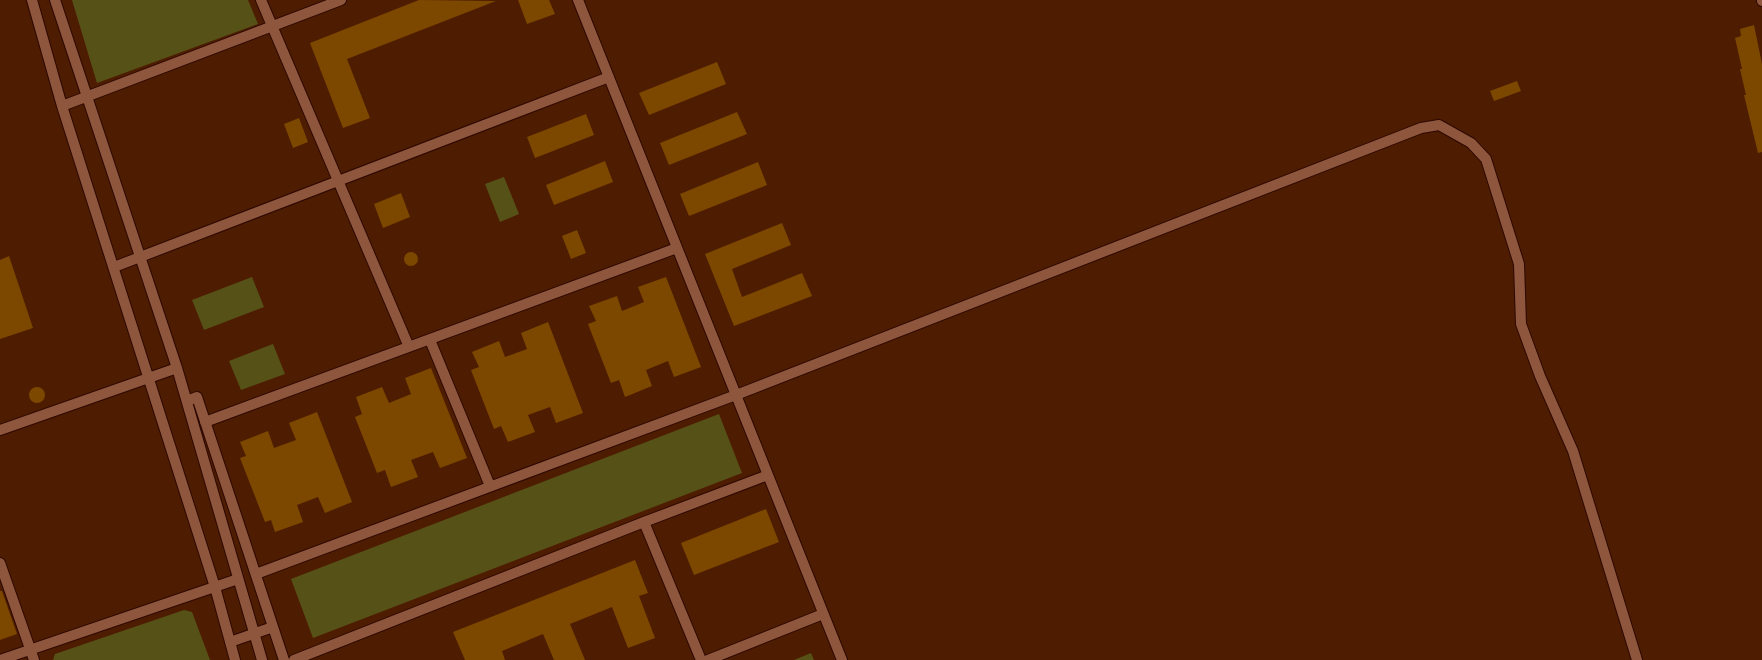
<svg xmlns="http://www.w3.org/2000/svg" width="1762" height="660" font-family="'Open Sans',sans-serif">
<style>
.green{fill:#565217}
.building{fill:#7c4800}
.lines{fill:none;stroke-linecap:round;stroke-linejoin:round}
.minor-casing{stroke:#2d0800;stroke-width:12}
.minor{stroke:#8e563c;stroke-width:10}
</style>
<rect width="100%" height="100%" fill="#4e1c01"/>
<!-- green -->
<path class="green" d="M 72,0 L 248,0 L 258,24 L 97,83 Z
M 504,177 L 519,214 L 500,222 L 485,184 Z
M 252,277 L 264,307 L 204,330 L 192,300 Z
M 273,344 L 285,374 L 241,390 L 229,361 Z
M 719,414 L 742,473 L 313,638 L 291,579 Z
M 184,610 L 192,612 L 210,660 L 53,660 L 55,654 Z
M 811,653 L 814,660 L 794,660 Z"/>
<!-- building -->
<path class="building" d="M 419,0 L 496,1 L 347,59 L 370,118 L 343,128 L 310,43 Z
M 518,0 L 549,0 L 555,14 L 527,24 Z
M 1754,25 L 1762,64 L 1762,152 L 1758,153 L 1744,95 L 1746,95 L 1740,69 L 1742,69 L 1735,38 L 1741,36 L 1740,29 Z
M 717,62 L 726,84 L 649,115 L 639,93 Z
M 1517,81 L 1521,91 L 1494,101 L 1490,91 Z
M 737,112 L 747,134 L 669,165 L 660,143 Z
M 586,114 L 594,135 L 535,158 L 527,137 Z
M 299,118 L 308,142 L 293,148 L 284,124 Z
M 605,161 L 613,182 L 554,205 L 546,185 Z
M 758,162 L 767,185 L 689,216 L 680,194 Z
M 401,193 L 410,217 L 383,228 L 374,204 Z
M 782,223 L 791,245 L 732,269 L 742,297 L 802,273 L 812,296 L 734,326 L 705,254 Z
M 577,230 L 586,253 L 571,259 L 562,236 Z
M404 259a7 7 0 1 1 14 0a7 7 0 1 1-14 0Z
M 9,256 L 33,328 L 0,339 L 0,260 Z
M 666,277 L 701,367 L 674,377 L 668,361 L 646,370 L 652,386 L 625,397 L 619,380 L 611,383 L 588,324 L 596,321 L 589,306 L 617,296 L 622,311 L 644,302 L 638,287 Z
M 548,322 L 583,413 L 556,423 L 550,407 L 528,415 L 535,432 L 508,442 L 501,426 L 494,429 L 471,370 L 479,367 L 472,352 L 499,341 L 505,357 L 527,349 L 521,333 Z
M 431,368 L 467,458 L 440,468 L 433,452 L 411,460 L 418,477 L 391,487 L 385,470 L 377,473 L 355,417 L 362,414 L 356,397 L 382,387 L 389,403 L 411,394 L 405,378 Z
M29 395a8 8 0 1 1 16 0a8 8 0 1 1-16 0Z
M 317,412 L 352,502 L 325,513 L 318,497 L 297,505 L 303,522 L 275,532 L 271,520 L 265,522 L 240,458 L 246,456 L 240,442 L 268,431 L 274,448 L 296,440 L 289,423 Z
M 766,509 L 779,542 L 694,575 L 681,543 Z
M 635,560 L 648,593 L 639,596 L 655,638 L 628,648 L 612,607 L 570,624 L 585,660 L 554,660 L 543,634 L 502,651 L 505,660 L 465,660 L 453,632 Z
M 0,591 L 2,591 L 17,634 L 0,640 Z"/>
<g class="lines">
<!-- minor casing -->
<g class="minor-casing">
<path id="minor" d="M 32,0 L 62,106 L 215,587 L 235,660
M 55,0 L 177,368 L 262,660
M 261,0 L 409,347
M 578,0 L 842,660
M 1762,0 L 1762,1
M 62,106 L 341,0
M 114,267 L 609,77
M 430,340 L 490,486
M 187,401 L 197,397 L 284,660
M 205,422 L 677,248
M 0,430 L 177,368
M 644,522 L 701,660
M 0,563 L 34,660
M 256,574 L 736,395 L 1421,128 L 1439,125 L 1471,143 L 1486,159 L 1519,264 L 1521,324 L 1540,376 L 1573,451 L 1637,660
M 230,642 L 273,627
M 0,660 L 238,579
M 294,660 L 644,522 L 768,475
M 708,660 L 823,614"/>
</g>
<!-- minor -->
<use href="#minor" class="minor"/>
</g>
</svg>
